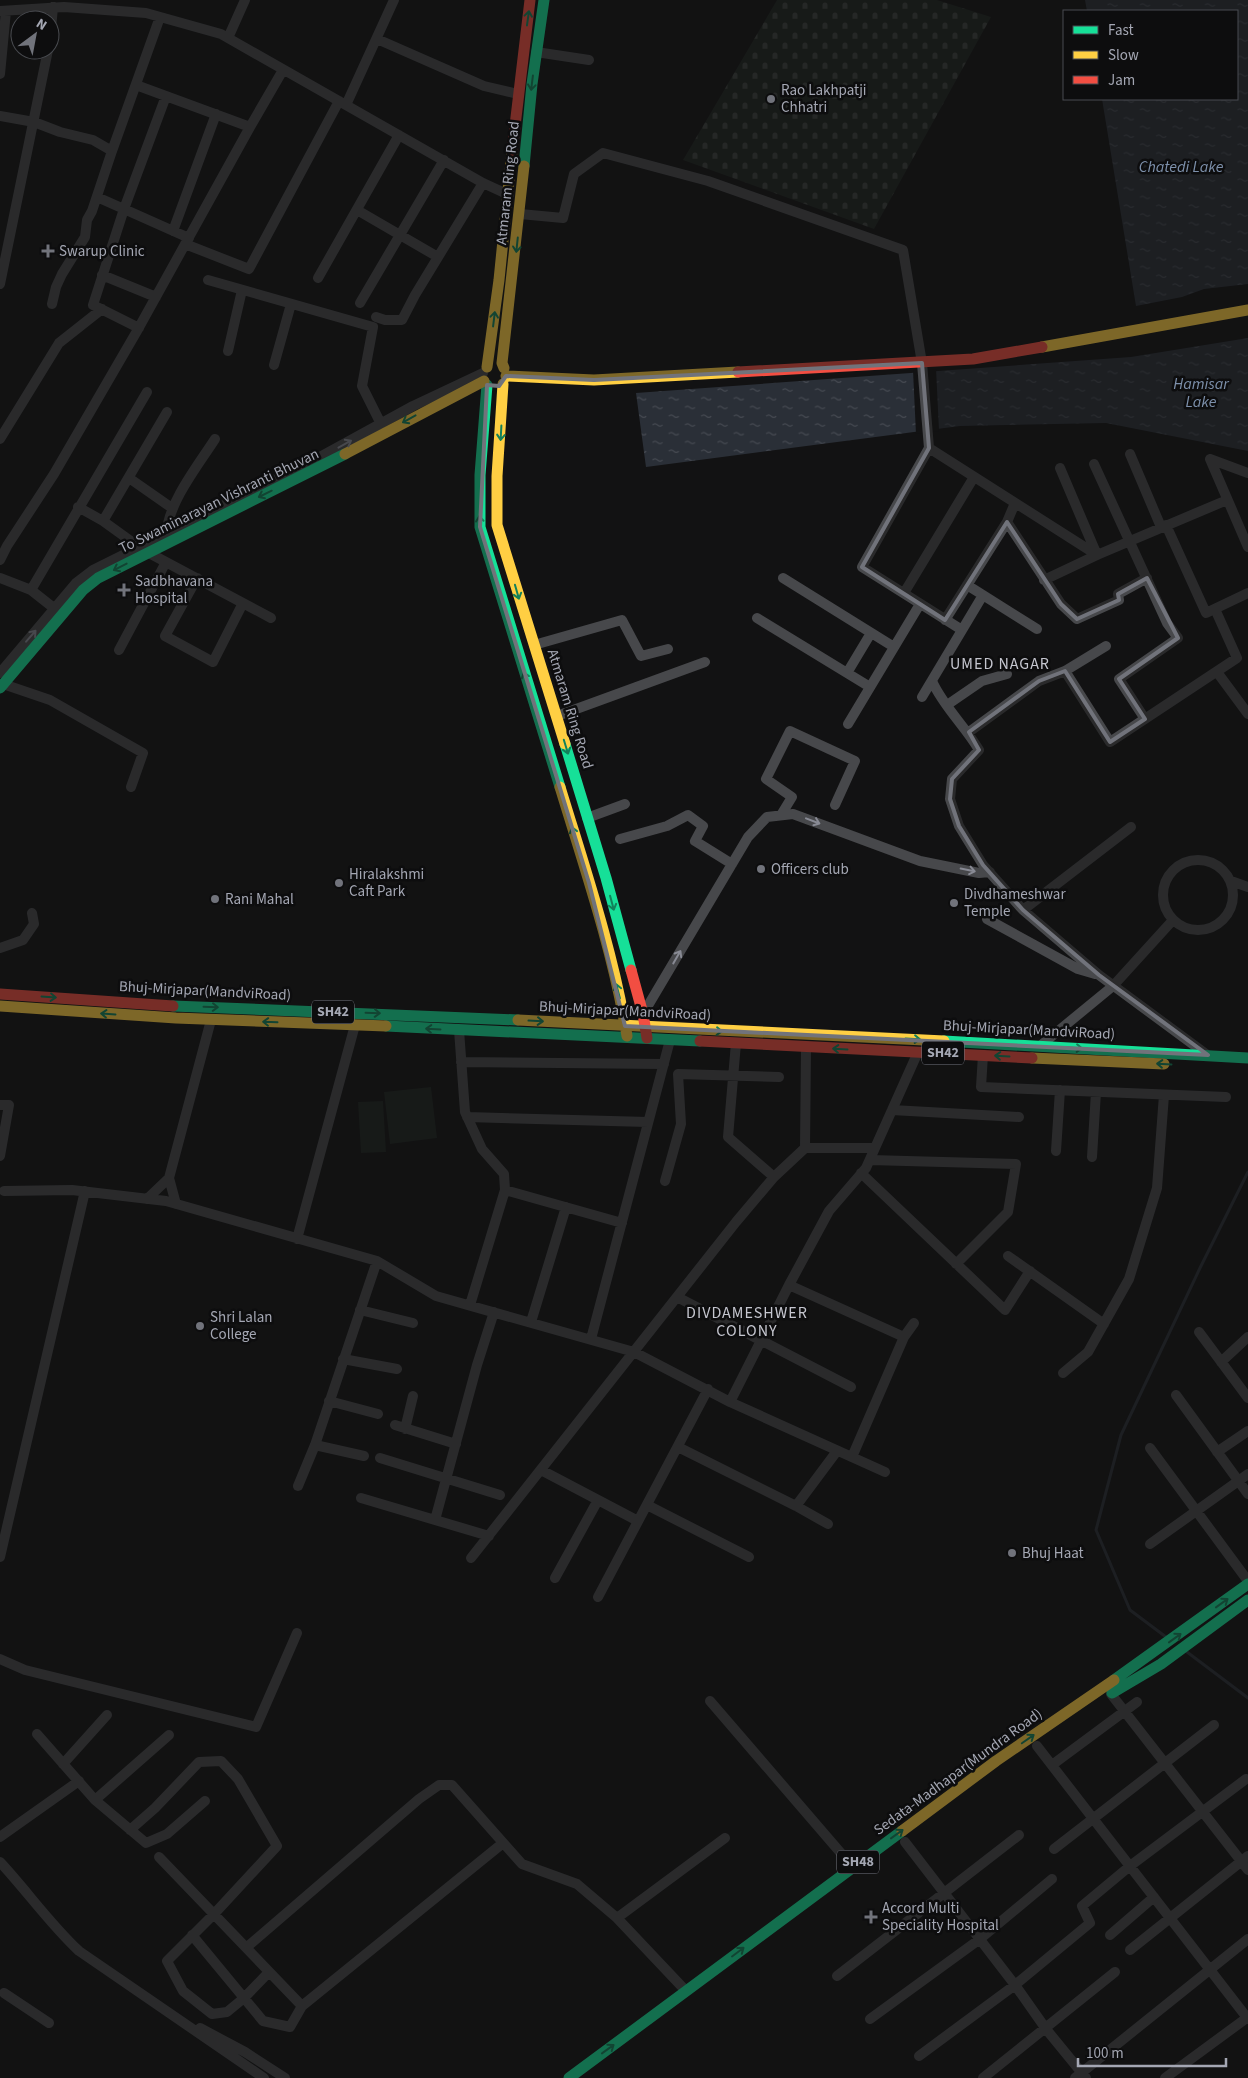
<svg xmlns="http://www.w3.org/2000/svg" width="1248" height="2078" font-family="'Source Sans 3',sans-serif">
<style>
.green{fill:#1e2420}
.cemetery{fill:url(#cemetery-stones)}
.water{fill:url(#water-ripples)}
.pier{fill:#121213}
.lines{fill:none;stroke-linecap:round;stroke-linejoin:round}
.stream{stroke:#2a2f37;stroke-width:3}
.street{stroke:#47484b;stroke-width:10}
.fast{stroke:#16e098;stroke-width:11}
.slow{stroke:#ffcf43;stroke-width:11}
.jam{stroke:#f24e42;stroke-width:11}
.oneway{stroke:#12815a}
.oneway2{stroke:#888a94}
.marked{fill:none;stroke:#71737b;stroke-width:4;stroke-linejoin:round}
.poi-dot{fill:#71737b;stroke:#0d0d0e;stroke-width:2}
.labels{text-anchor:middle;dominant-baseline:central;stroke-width:5;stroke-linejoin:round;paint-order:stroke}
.shield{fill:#0d0d0e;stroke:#777982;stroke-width:1}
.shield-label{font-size:14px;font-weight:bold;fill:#a4a7b3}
.poi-label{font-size:15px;fill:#a4a7b3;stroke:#0d0d0e;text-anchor:start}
.street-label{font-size:15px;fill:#a4a7b3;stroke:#0d0d0e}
.water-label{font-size:16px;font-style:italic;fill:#7d90ab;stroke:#0d0d0e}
.neighbourhood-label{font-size:16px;letter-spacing:1px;fill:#c5c6cf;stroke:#0d0d0e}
</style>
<defs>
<pattern id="cemetery-stones" width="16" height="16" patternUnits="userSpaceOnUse" patternTransform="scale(1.25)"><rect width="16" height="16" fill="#1e2420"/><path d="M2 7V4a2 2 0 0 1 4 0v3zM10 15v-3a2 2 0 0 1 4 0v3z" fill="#3c413e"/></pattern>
<pattern id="water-ripples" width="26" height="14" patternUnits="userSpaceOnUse" patternTransform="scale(1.25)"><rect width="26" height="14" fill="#2a2f37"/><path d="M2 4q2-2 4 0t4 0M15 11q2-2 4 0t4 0" fill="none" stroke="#464a52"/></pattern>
</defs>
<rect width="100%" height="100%" fill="#121213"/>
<!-- green -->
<path class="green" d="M 431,1087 L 437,1138 L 390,1144 L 384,1092 Z
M 383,1101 L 386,1152 L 361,1153 L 358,1102 Z"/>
<!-- cemetery -->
<path class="cemetery" d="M 777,0 L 937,0 L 991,17 L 874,229 L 683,160 Z"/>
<!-- water -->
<path class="water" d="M 1085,0 L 1248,0 L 1248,284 L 1204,289 L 1182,297 L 1136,306 L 1102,99 L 1237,99 L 1237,11 L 1087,11 Z
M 1248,338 L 1248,451 L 1106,423 L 960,426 L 646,467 L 636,393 L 1131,357 Z"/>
<!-- pier -->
<path class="pier" d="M 936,369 L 939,431 L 916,434 L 913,370 Z"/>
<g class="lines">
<!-- stream -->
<path class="stream" d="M 1166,1637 L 1130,1610 L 1096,1530 L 1121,1435 L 1200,1268 L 1248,1172
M 1187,1652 L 1248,1698"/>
<!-- street -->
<path class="street" d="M 0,11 L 64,7 L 146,13 L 221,34 L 483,183 L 509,195
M 228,38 L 245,0
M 377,39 L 484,86 L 518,94
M 50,40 L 53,7
M 536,52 L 589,60
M 0,74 L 6,11
M 136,85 L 250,127
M 346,105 L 394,0
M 0,116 L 34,122 L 60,132 L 93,140 L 112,151
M 97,197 L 189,238
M 357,210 L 438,257
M 520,214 L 563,218 L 574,174 L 603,153 L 708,181 L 903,250 L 922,363 L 929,448 L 862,567 L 962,630
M 173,231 L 216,114
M 185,244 L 249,269 L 339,101
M 102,275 L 156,297
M 318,278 L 399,135
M 208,280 L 373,327 L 362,386 L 381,424
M 0,284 L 48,50
M 360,303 L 444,160
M 52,304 L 56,287 L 62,274 L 85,237 L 87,220 L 92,211 L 112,151 L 160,17
M 376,317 L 385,320 L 402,320 L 415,295 L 483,183
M 139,328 L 93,305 L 124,209 L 166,96
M 228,351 L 242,290
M 274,365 L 291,304
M 0,439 L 59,343 L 102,309
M 929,448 L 1097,555
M 1130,454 L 1161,527
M 1210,459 L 1248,547
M 1210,459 L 1248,473
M 1094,464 L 1167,623 L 1178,638 L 1119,679 L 1145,719
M 1060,468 L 1097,555
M 129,478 L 172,508
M 78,507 L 103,521 L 139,547
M 103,521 L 167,412
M 1007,522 L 1061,604 L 1077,619 L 1119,600 L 1118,594 L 1147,578
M 1166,525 L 1206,613 L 1248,593
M 167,532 C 168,503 199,464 215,439
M 149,553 L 271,618
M 0,560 L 7,546 L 54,474 L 137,331 L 250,127 L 283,70
M 0,578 L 31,590 L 55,609
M 197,578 L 165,636 L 213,662 L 243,603
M 783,578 L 894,647
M 1044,580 L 1097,555 L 1227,500
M 967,585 L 1037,629
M 31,590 L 147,392
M 904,593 L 974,477
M 757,618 L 870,687
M 945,620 L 1007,522 L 1015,503
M 534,645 L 622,620 L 641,656 L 668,649
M 119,650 L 166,562
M 1065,671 L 1110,742 L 1237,658 L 1215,609
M 1217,672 L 1248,714
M 0,673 L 76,583 L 93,570 L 320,457 L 413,406 L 483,373
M 847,673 L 871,633
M 932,681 C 943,706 965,726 979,750 L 952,779 L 950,799 L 959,826 L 983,865 L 1023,910 L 1099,975 L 1206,1054
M 3,684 L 50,700 L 143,753 L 131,787
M 922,697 L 983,595
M 947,705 L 982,681 L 1007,674
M 557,716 L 705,662
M 848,724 L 920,604
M 969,732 L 1039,681 L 1065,671 L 1106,646
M 781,815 L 792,797 L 766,779 L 790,731 L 855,761 L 835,805
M 587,818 L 625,804
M 620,839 L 667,826 L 688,815 L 703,826 L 695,841 L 732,864
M1163 895a35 35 0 1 1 70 0a35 35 0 1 1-70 0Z
M 1231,881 L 1248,887
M 1023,910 L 1131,827
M 987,919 L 1078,969 L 1095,974
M 0,948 L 23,940 L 34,924 L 32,913
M 643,1014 L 748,837 L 767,817 L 793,814 L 920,861 L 979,873 L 990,872
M 459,1030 L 465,1112 L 482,1149 L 504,1174 L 505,1190 L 470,1305
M 736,1043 L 728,1137 L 774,1177
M 1040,1046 L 1113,986 L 1173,920
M 983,1055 L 981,1087 L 1226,1097
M 461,1062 L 664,1064
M 0,1105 L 9,1105 L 0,1156
M 892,1110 L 1019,1117
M 467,1117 L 648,1122
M 805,1148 L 875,1148
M 1056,1151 L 1060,1090
M 1092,1157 L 1096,1092
M 870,1160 L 1016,1164 L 1008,1212 L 956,1264
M 861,1173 L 1005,1310 L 1030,1271
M 169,1178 L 176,1204
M 665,1181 L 681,1124 L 678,1074 L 779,1077
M 505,1190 L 622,1223
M 4,1191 L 72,1190 L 166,1201 L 377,1261 L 436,1296 L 634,1352 L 730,1402 L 885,1472
M 147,1199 L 169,1178 L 211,1020
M 297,1239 L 355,1025
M 1008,1256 L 1104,1324
M 789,1285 L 904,1337
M 677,1297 L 851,1387
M 360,1310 L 413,1323
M 531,1322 L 566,1207
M 1199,1332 L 1248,1398
M 591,1339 L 670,1040
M 343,1359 L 397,1369
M 1221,1362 L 1248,1337
M 1063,1373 L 1088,1352 L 1129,1279 L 1157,1188 L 1164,1095
M 1176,1395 L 1248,1494
M 329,1401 L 378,1414
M 730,1402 L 789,1285 L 829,1211 L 866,1168 L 918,1052
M 395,1425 L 456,1444
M 405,1429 L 413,1396
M 315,1445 L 364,1456
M 678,1447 L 796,1506 L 828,1524
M 1150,1448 L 1248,1581
M 1217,1452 L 1248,1431
M 852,1457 L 904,1337 L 914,1323
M 380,1458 L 500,1495
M 541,1470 L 638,1521
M 298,1486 L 315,1445 L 377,1261
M 361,1498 L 489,1536
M 647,1505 L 749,1557
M 796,1506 L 837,1451
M 435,1520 L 477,1365 L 494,1312
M 1150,1544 L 1248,1474
M 0,1557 L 85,1191
M 471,1558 L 736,1222 L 774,1177 L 805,1148 L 806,1047
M 555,1578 L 598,1500
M 598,1597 L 708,1389
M 0,1659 L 25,1670 L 256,1727 L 297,1633
M 1111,1694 L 1248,1870
M 710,1701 L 852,1866
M 37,1734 L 95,1800 L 146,1843 L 167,1834 L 205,1801
M 1037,1746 L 1248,2019
M 63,1764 L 107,1715
M 1052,1765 L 1137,1702
M 95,1800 L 169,1735
M 130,1830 L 155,1808 L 199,1762 L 221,1761 L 238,1779 L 277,1846 L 215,1913 L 167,1961 L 183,1991 L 212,2014 L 227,2012 L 244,1998 L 269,1972
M 0,1837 L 79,1781
M 905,1842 L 1015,1985 L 1046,2029 L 1086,2078
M 1054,1849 L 1214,1725
M 159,1857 L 302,2006 L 290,2027 L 263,2021 L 192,1935
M 0,1862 C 27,1891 50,1924 79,1951 L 264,2078
M 617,1918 L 725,1838
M 1110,1935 L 1154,1897
M 247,1947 L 419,1799 L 439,1785 L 452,1785 L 522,1864 L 577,1884 L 617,1918 L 686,1991
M 1130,1950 L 1248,1856
M 837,1976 L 1019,1835
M 4,1993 L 49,2023
M 302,2006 L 503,1843
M 870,2019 L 980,1939 L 1052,1879
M 200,2028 L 245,2052 L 285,2078
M 919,2056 L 1015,1985 L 1090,1923 L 1082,1906 L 1130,1866 L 1246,1779
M 983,2078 L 1115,1972
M 1075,2078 L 1248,1939
M 1165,2078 L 1248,2017"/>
<!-- fast -->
<path class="fast" d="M 524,166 L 532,84 L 544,0
M 487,385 L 480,475 L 480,527 L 560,787
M 0,688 L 83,590 L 98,578 L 345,454
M 565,744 L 606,878 L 631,970
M 173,1006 L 518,1020
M 386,1026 L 700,1041
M 944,1041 L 1248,1058
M 1114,1680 L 1248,1584
M 1112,1693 L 1161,1664 L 1248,1600
M 569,2078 L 902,1831"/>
<!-- slow -->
<path class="slow" d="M 1042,347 L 1248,310
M 487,367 L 499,280 L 512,151
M 504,368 L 502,363 L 524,166
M 506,376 L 594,380 L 738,372
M 503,384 L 497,476 L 497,525 L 565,744
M 345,454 L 484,381
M 560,787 C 585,869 613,951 627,1036
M 0,1006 L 176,1018 L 386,1026
M 518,1020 L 944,1041
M 1032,1058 L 1164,1064
M 902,1831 L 996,1761 L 1114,1680"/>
<!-- jam -->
<path class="jam" d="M 512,151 L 530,0
M 738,372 L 973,359 L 1042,347
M 631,970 L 643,1014 L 647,1038
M 0,994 L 173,1006
M 700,1041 L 1032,1058"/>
</g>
<!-- one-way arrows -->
<defs><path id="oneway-shaft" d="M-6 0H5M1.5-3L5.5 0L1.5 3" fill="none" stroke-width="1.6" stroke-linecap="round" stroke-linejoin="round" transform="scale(1.25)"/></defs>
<g class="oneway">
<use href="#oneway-shaft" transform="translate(528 18) rotate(-82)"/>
<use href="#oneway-shaft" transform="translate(532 83) rotate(97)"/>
<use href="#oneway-shaft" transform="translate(517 245) rotate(96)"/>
<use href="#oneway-shaft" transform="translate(494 319) rotate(-83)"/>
<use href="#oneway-shaft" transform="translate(409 419) rotate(151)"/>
<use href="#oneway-shaft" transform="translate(501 433) rotate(93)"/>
<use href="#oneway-shaft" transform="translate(265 494) rotate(154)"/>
<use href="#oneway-shaft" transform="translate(480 523) rotate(-96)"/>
<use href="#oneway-shaft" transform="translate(120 567) rotate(153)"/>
<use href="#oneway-shaft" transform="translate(517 592) rotate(74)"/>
<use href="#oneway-shaft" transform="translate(526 679) rotate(-108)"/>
<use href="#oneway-shaft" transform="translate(566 747) rotate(73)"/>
<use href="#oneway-shaft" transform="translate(574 834) rotate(-107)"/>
<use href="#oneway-shaft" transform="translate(612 903) rotate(75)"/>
<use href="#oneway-shaft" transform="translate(618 991) rotate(-105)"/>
<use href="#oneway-shaft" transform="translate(49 997) rotate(4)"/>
<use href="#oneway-shaft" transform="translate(211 1007) rotate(2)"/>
<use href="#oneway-shaft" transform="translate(373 1013) rotate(2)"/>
<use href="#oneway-shaft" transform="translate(108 1014) rotate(-176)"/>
<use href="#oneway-shaft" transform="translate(536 1021) rotate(3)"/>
<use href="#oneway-shaft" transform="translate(270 1022) rotate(-178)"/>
<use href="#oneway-shaft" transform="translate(433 1029) rotate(-177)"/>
<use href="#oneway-shaft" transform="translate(715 1031) rotate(3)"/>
<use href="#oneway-shaft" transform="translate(913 1039) rotate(3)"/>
<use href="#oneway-shaft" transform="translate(1075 1048) rotate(3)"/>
<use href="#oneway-shaft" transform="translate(840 1049) rotate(-177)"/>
<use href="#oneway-shaft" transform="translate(1002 1056) rotate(-177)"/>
<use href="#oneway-shaft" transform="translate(1164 1064) rotate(-177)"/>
<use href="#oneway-shaft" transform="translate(1222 1603) rotate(-36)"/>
<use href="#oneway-shaft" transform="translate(1175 1638) rotate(-36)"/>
<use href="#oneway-shaft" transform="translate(1028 1739) rotate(-35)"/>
<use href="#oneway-shaft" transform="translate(897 1834) rotate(-36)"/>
<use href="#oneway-shaft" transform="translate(738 1952) rotate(-37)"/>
<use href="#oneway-shaft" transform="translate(608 2049) rotate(-36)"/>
</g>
<g class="oneway2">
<use href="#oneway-shaft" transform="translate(345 444) rotate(-29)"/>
<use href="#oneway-shaft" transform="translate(31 636) rotate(-49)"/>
<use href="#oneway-shaft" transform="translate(813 821) rotate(21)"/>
<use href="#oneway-shaft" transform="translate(968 870) rotate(11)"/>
<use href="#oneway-shaft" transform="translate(677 957) rotate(-60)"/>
</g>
<!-- marked area -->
<path d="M0 0H1248V2078H0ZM 922,363 L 929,448 L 862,567 L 945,620 L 1007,522 L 1061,604 L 1077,619 L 1119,600 L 1118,594 L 1147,578 L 1178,638 L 1119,679 L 1145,719 L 1110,742 L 1065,671 L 1039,681 L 969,732 L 979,750 L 952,779 L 950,799 L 959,826 L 983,865 L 1023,910 L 1099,975 L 1208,1055 L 625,1026 L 589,883 L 480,527 L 487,385 L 499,386 L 506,376 L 594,380 Z" fill="#121213" fill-opacity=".55" fill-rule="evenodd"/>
<path class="marked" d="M 922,363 L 929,448 L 862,567 L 945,620 L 1007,522 L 1061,604 L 1077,619 L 1119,600 L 1118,594 L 1147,578 L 1178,638 L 1119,679 L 1145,719 L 1110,742 L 1065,671 L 1039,681 L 969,732 L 979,750 L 952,779 L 950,799 L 959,826 L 983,865 L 1023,910 L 1099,975 L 1208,1055 L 625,1026 L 589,883 L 480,527 L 487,385 L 499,386 L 506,376 L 594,380 Z"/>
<!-- markers -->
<g class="poi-dot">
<circle cx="771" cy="99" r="5"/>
<path d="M45.5 243.5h5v5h5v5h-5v5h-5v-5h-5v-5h5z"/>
<path d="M121.5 582.5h5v5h5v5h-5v5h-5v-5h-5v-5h5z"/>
<circle cx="761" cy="869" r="5"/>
<circle cx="339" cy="883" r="5"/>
<circle cx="215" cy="899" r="5"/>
<circle cx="954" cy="903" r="5"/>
<circle cx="200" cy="1326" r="5"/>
<circle cx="1012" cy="1553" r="5"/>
<path d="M868.5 1909.5h5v5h5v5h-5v5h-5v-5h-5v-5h5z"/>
</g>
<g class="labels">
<!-- shield labels -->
<g class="shield">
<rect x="312" y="1000.5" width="42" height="23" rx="4"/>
<rect x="922" y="1041.5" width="42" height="23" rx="4"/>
<rect x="837" y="1850.5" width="42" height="23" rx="4"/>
</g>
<g class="shield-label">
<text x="333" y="1012">SH42</text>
<text x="943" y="1053">SH42</text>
<text x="858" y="1862">SH48</text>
</g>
<!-- poi labels -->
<g class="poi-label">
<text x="781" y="90">Rao Lakhpatji<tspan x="781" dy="17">Chhatri</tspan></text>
<text x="59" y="251">Swarup Clinic</text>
<text x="135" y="581">Sadbhavana<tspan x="135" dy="17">Hospital</tspan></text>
<text x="771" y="869">Officers club</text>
<text x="349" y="874">Hiralakshmi<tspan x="349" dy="17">Caft Park</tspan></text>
<text x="964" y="894">Divdhameshwar<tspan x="964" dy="17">Temple</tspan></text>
<text x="225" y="899">Rani Mahal</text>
<text x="210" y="1317">Shri Lalan<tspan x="210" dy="17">College</tspan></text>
<text x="1022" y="1553">Bhuj Haat</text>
<text x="882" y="1908">Accord Multi<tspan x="882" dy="17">Speciality Hospital</tspan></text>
</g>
<!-- street labels -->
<g class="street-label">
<text transform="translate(508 183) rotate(-84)">Atmaram Ring Road</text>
<text transform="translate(219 501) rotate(-26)">To Swaminarayan Vishranti Bhuvan</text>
<text transform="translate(570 709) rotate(73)">Atmaram Ring Road</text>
<text transform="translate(205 991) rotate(3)">Bhuj-Mirjapar(MandviRoad)</text>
<text transform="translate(625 1011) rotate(3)">Bhuj-Mirjapar(MandviRoad)</text>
<text transform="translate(1029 1030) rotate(3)">Bhuj-Mirjapar(MandviRoad)</text>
<text transform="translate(958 1772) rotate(-36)">Sedata-Madhapar(Mundra Road)</text>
</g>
<!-- water labels -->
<g class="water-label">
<text x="1181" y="167">Chatedi Lake</text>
<text x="1201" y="384">Hamisar<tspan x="1201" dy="18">Lake</tspan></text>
</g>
<!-- neighbourhood labels -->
<g class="neighbourhood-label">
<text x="1000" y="664">UMED NAGAR</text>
<text x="747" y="1313">DIVDAMESHWER<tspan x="747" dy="18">COLONY</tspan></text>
</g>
</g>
<!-- legend -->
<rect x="1063" y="10" width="175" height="90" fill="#0d0d0e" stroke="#494b50"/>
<rect x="1073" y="26" width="25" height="8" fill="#16e098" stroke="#494b50"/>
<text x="1108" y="35" font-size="15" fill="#a4a7b3">Fast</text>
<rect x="1073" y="51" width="25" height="8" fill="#ffcf43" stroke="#494b50"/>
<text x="1108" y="60" font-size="15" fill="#a4a7b3">Slow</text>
<rect x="1073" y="76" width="25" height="8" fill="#f24e42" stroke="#494b50"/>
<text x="1108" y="85" font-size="15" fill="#a4a7b3">Jam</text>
<!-- north arrow -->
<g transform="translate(35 35) rotate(32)"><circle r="24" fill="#0d0d0e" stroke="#494b50"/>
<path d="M0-4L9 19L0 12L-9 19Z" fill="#71737b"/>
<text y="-8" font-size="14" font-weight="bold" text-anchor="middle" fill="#a4a7b3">N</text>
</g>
<!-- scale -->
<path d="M1078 2058v8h148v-8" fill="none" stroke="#a4a7b3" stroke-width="2.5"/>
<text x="1086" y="2058" font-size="15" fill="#a4a7b3" stroke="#0d0d0e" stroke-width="4" paint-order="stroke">100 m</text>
</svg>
